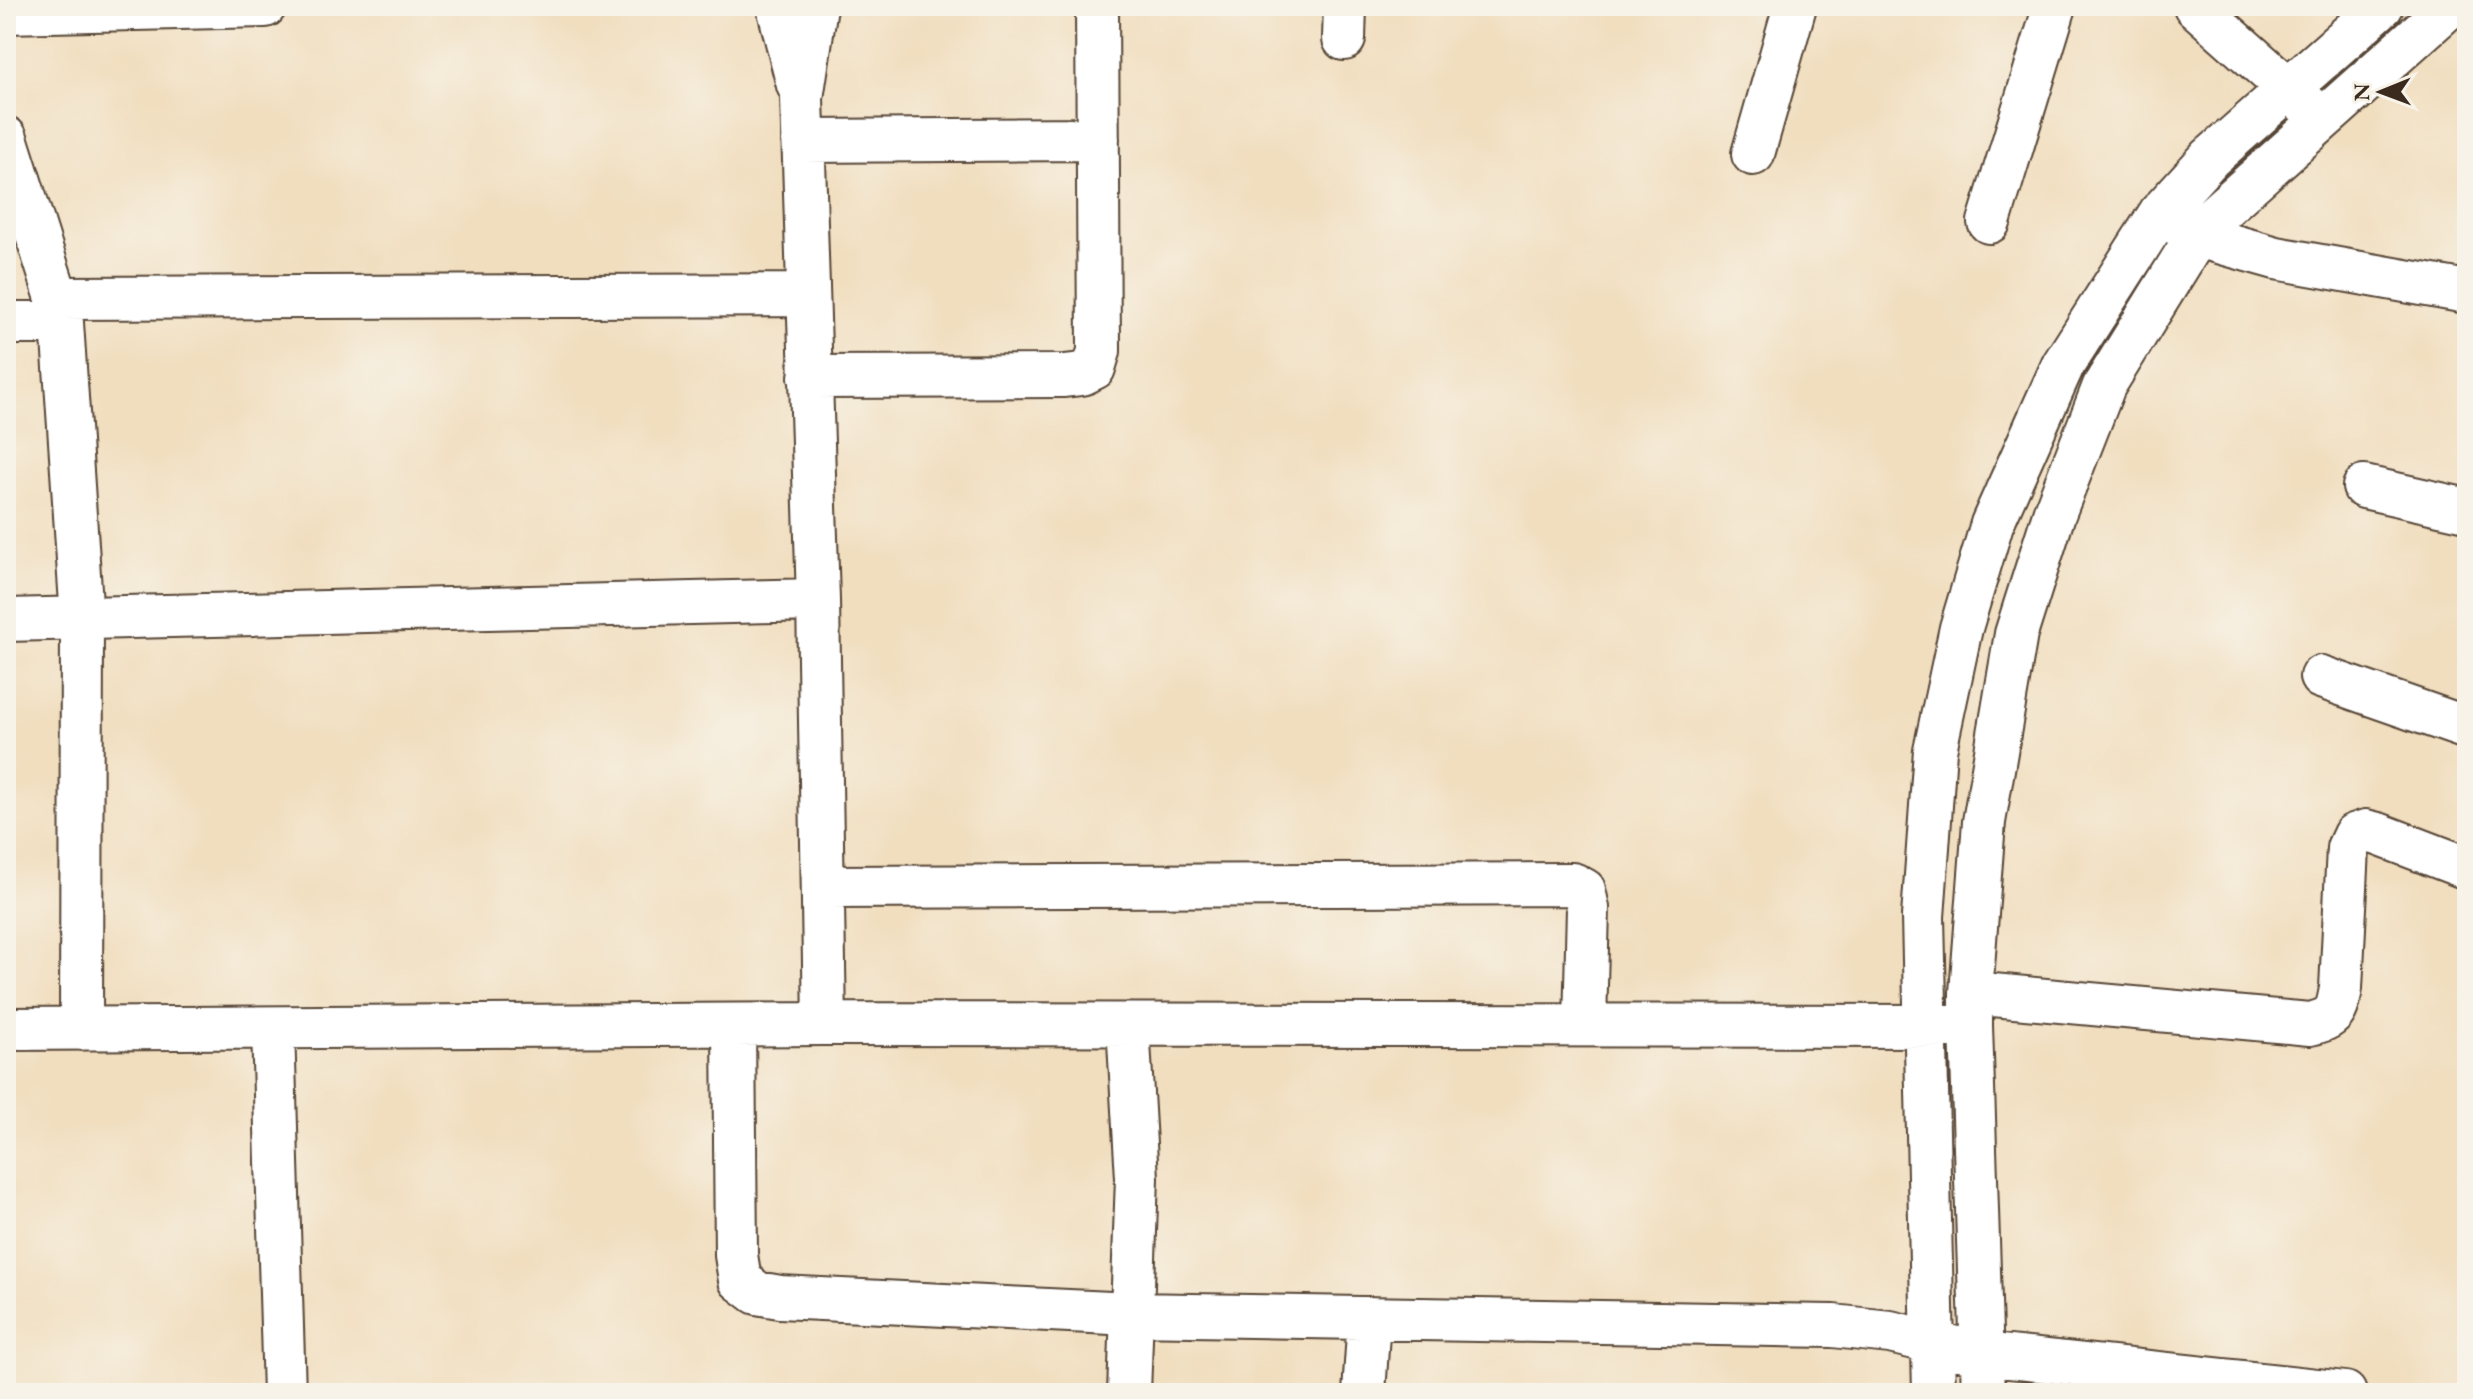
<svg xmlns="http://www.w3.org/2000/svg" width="2473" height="1399" font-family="'EB Garamond',serif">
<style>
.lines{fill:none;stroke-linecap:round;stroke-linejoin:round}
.minor-casing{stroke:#564536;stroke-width:46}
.minor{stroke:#fff;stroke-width:42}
</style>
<rect width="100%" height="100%" fill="#f7f3e8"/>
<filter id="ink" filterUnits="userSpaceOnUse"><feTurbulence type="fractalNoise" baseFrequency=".0125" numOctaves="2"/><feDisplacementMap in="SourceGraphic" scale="16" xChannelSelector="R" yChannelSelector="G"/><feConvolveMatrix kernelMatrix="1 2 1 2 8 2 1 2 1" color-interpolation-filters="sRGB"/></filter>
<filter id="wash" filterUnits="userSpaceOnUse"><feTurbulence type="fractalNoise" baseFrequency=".006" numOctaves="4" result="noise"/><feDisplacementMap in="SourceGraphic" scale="32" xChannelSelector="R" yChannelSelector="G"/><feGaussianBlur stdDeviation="1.8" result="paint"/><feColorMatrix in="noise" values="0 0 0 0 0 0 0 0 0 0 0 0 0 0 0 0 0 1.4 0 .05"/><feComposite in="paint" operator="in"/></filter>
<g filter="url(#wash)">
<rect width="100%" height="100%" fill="#f1debf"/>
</g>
<g filter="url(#ink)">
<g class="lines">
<!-- minor casing -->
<g class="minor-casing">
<path id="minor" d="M 778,6 L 798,85
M 816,6 L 802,98 L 818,600 L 825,1024
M 2195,6 L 2308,106
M 6,12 L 265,6
M 1344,39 L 1345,6
M 6,138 L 57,298 L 62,323 L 82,619 L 81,1029
M 803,141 L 1098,139
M 1753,154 L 1795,6
M 1989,222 L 2055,6
M 2174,222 L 2198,236 L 2276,258 L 2467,292
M 57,298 L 807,295
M 6,323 L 62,323
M 810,377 L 1064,376 L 1082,374 L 1094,368 L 1099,351 L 1097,6
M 2364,487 L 2467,510
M 6,620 L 818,600
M 2321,677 L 2467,728
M 823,887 L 1573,884 L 1584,890 L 1588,908 L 1585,1024
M 1971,993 L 2310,1024 C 2335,1018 2337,1012 2341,988 L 2348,848 L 2354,835 L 2366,831 L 2378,834 L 2467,868
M 734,1025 L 736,1255 L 740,1280 L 757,1293 L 780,1297 L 1132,1314 L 1833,1326 L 1890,1332 L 1982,1354 L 2345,1393
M 1128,1025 L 1137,1178 L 1129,1393
M 273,1028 L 284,1393
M 6,1029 L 825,1024 L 1971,1026
M 1364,1393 L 1369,1318
M 1934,1393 L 1923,917 L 1935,750 L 1961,628 L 1992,524 L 2063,365 L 2160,213 L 2210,158 L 2382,6
M 1983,1393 L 1971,1026 L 1971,993 L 1984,822 L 2016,634 L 2054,514 L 2104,386 L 2203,226 L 2450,6"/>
</g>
<!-- minor -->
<use href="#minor" class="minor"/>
</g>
</g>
<!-- margin -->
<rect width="2473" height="1399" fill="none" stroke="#f7f3e8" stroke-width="32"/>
<!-- north arrow -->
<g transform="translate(2381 92) rotate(269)" stroke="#f7f3e8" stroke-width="6" paint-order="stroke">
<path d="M0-6L14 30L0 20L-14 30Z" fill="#3b2a1e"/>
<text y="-12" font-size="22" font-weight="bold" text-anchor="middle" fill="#3b2a1e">N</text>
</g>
</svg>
